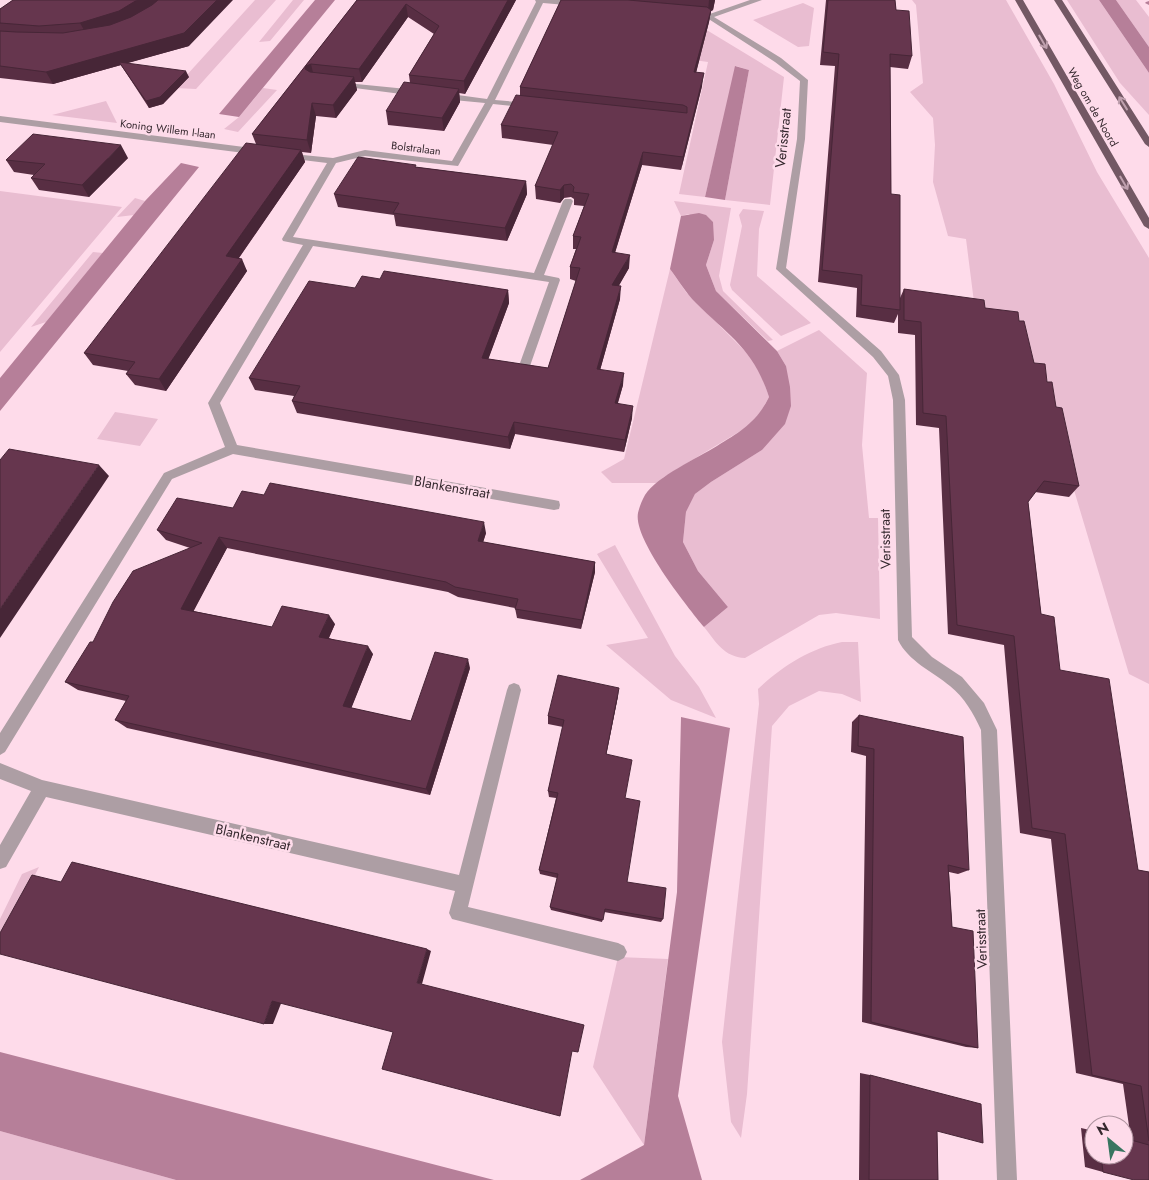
<svg xmlns="http://www.w3.org/2000/svg" width="1149" height="1180" font-family="Jost,sans-serif">
<style>
.green{fill:#e9bdd1}
.water{fill:#b67f99}
.lines{fill:none;stroke-linecap:round;stroke-linejoin:round}
.stream{fill:#b67f99;fill-rule:evenodd}
.minor{fill:#ad9ea4;fill-rule:evenodd}
.trunk{fill:#735864;fill-rule:evenodd}
.wall{fill:#582e43}
.shaded-wall{fill:#472637}
.building{fill:#66364e;stroke:#472637}
.oneway{stroke:#bfa0ae}
.labels{text-anchor:middle;dominant-baseline:central;stroke-width:5;stroke-linejoin:round;paint-order:stroke}
.far-street-label{font-size:11px;fill:#35282e;stroke:#fedbea}
.street-label{font-size:14px;fill:#35282e;stroke:#fedbea}
</style>
<rect width="100%" height="100%" fill="#fedbea"/>
<!-- green -->
<path class="green" d="M 255,0 L 276,0 L 196,89 L 175,88 Z
M 293,0 L 304,0 L 270,41 L 259,42 Z
M 912,0 L 1006,0 L 1054,84 L 1097,172 L 1149,258 L 1149,684 L 1129,674 L 1065,460 L 975,310 L 966,239 L 948,236 L 933,182 L 935,145 L 933,118 L 910,92 L 923,83 L 916,5 Z
M 1067,0 L 1099,0 L 1149,73 L 1149,115 L 1120,83 Z
M 1116,0 L 1136,0 L 1149,17 L 1149,47 Z
M 803,3 L 814,8 L 809,46 L 798,47 L 753,20 Z
M 705,29 L 784,77 L 770,205 L 725,200 L 749,70 L 736,66 L 705,197 L 679,194 L 708,62 L 694,60 Z
M 263,88 L 277,90 L 238,132 L 224,129 L 239,117 Z
M 106,101 L 117,123 L 52,115 Z
M 0,191 L 122,207 L 0,352 Z
M 135,198 L 145,201 L 134,215 L 117,217 Z
M 674,201 L 731,208 L 719,276 L 723,291 L 773,340 L 768,341 L 716,291 L 706,265 L 714,240 L 689,214 L 681,216 Z
M 743,209 L 764,211 L 759,229 L 757,276 L 811,323 L 781,336 L 732,290 L 730,285 L 742,226 L 739,215 Z
M 93,252 L 103,253 L 46,322 L 31,327 Z
M 670,269 L 686,292 L 751,357 L 763,379 L 769,397 L 760,413 L 747,427 L 664,477 L 658,483 L 612,483 L 601,472 L 624,459 Z
M 819,330 L 867,373 L 862,445 L 869,518 L 878,518 L 880,619 L 836,613 L 819,615 L 745,658 C 724,657 716,642 704,627 L 728,607 L 698,571 L 683,542 L 686,512 L 695,494 L 711,482 L 762,450 L 786,366 L 777,351 Z
M 115,412 L 158,419 L 140,446 L 97,439 Z
M 615,545 L 675,656 L 699,687 L 716,718 L 671,700 L 606,645 L 648,638 L 597,554 Z
M 842,642 L 858,642 L 861,702 L 842,694 L 819,691 L 789,706 L 772,726 L 747,1094 L 741,1138 L 731,1122 L 722,1042 L 759,704 L 758,689 C 781,667 811,648 842,642 Z
M 39,867 L 0,944 L 0,919 L 22,874 Z
M 618,957 L 668,959 L 644,1145 L 593,1067 Z
M 0,1131 L 176,1180 L 0,1180 Z"/>
<!-- water -->
<path class="water" d="M 315,0 L 335,0 L 239,117 L 219,114 Z
M 1099,0 L 1116,0 L 1149,47 L 1149,73 Z
M 735,66 L 749,70 L 725,200 L 705,197 Z
M 181,163 L 199,167 L 0,411 L 0,378 L 145,201 Z
M 699,213 L 706,215 L 713,222 L 714,240 L 706,265 L 716,291 L 777,351 L 786,366 L 790,387 L 791,406 L 785,424 L 762,450 L 711,482 L 695,494 L 686,512 L 683,542 L 698,571 L 728,607 L 704,627 C 687,606 633,539 638,513 C 639,508 642,500 645,495 C 657,476 698,458 717,446 C 741,431 756,423 769,397 C 753,348 730,337 696,303 C 686,293 679,281 670,269 L 681,216 Z
M 681,717 L 730,728 L 678,1096 L 702,1180 L 580,1180 L 644,1145 L 677,892 Z
M 0,1052 L 494,1180 L 176,1180 L 0,1131 Z"/>
<g class="lines">
<!-- stream -->
<path class="stream" d="M 1149,1 L 1149,5 L 1145,3 L 1146,2 Z"/>
<!-- minor -->
<path class="minor" d="M 535,0 L 561,0 L 582,4 L 578,6 L 543,3 L 495,100 L 528,103 L 531,104 L 531,108 L 493,104 L 458,166 L 365,156 L 336,163 L 293,237 L 534,273 L 563,201 L 565,199 L 571,199 L 573,201 L 544,275 L 559,278 L 560,280 L 530,366 L 526,367 L 520,363 L 549,282 L 313,246 L 220,403 L 237,445 L 554,500 L 559,501 L 560,505 L 559,509 L 554,510 L 233,454 L 172,479 L 5,752 L 0,755 L 0,733 L 164,473 L 225,447 L 208,403 L 303,245 L 283,241 L 282,239 L 327,163 L 286,158 L 281,155 L 283,153 L 333,158 L 365,150 L 452,161 L 485,103 L 443,99 L 439,96 L 443,93 L 487,99 L 536,2 Z
M 750,0 L 762,0 L 714,17 L 781,58 L 808,80 L 805,139 L 786,268 L 881,351 L 899,375 L 905,400 L 912,637 L 932,657 L 962,677 L 984,703 L 997,730 L 1017,1180 L 997,1180 L 981,730 C 974,714 964,697 950,686 C 933,672 908,661 898,640 L 893,400 L 888,376 L 873,357 L 776,269 L 797,139 L 800,81 L 775,62 L 704,16 Z
M 336,82 L 417,90 L 421,93 L 417,96 L 339,86 L 336,86 Z
M 0,116 L 260,149 L 265,152 L 260,155 L 0,122 Z
M 514,683 L 519,685 L 521,690 L 468,907 L 618,943 L 624,946 L 627,952 L 624,958 L 618,961 L 452,919 L 449,913 L 455,891 L 46,797 L 6,867 L 0,869 L 0,845 L 31,791 L 0,779 L 0,763 L 42,780 L 459,875 L 507,690 L 509,685 Z"/>
<!-- trunk -->
<path class="trunk" d="M 1015,0 L 1023,0 L 1149,218 L 1149,229 L 1144,226 Z
M 1054,0 L 1062,0 L 1149,137 L 1149,147 L 1145,144 Z"/>
</g>
<!-- wall -->
<path class="wall" d="M 13,0 L 189,46 L 127,63 L 189,77 L 163,104 L 149,108 L 121,65 L 53,84 L 0,78 L 0,9 Z
M 357,0 L 516,0 L 465,94 L 459,93 L 460,102 L 444,131 L 388,125 L 386,111 L 410,83 L 409,75 L 434,34 L 408,17 L 362,82 L 355,82 L 357,90 L 336,118 L 316,116 L 311,153 L 302,152 L 305,162 L 239,258 L 247,271 L 166,391 L 135,385 L 126,374 L 128,371 L 93,365 L 84,353 L 256,144 L 252,134 Z
M 561,0 L 715,0 L 713,10 L 711,11 L 709,22 L 696,72 L 702,86 L 681,170 L 642,165 L 615,253 L 629,268 L 618,286 L 620,299 L 600,370 L 623,385 L 618,403 L 632,418 L 624,452 L 515,434 L 510,449 L 297,413 L 292,401 L 294,396 L 255,390 L 249,378 L 355,288 L 380,279 L 508,290 L 509,303 L 488,359 L 548,368 L 576,281 L 570,279 L 570,267 L 576,249 L 573,249 L 573,236 L 584,206 L 574,205 L 574,199 L 571,197 L 564,198 L 560,203 L 536,199 L 535,186 L 553,145 L 502,138 L 501,125 L 520,96 L 520,87 Z
M 826,0 L 895,0 L 896,10 L 912,56 L 908,69 L 890,67 L 891,194 L 900,298 L 904,289 L 985,308 L 1019,321 L 1034,363 L 1047,382 L 1056,407 L 1079,486 L 1069,497 L 1035,492 L 1028,502 L 1041,614 L 1060,670 L 1138,870 L 1149,872 L 1149,1180 L 1103,1172 L 1085,1167 L 1081,1128 L 1094,1131 L 1094,1155 L 1124,1155 L 1131,1140 L 1123,1084 L 1076,1073 L 1051,839 L 1020,833 L 1004,645 L 948,634 L 939,428 L 916,425 L 915,335 L 898,333 L 898,314 L 894,323 L 856,317 L 857,288 L 818,282 L 835,66 L 820,65 Z
M 128,158 L 89,197 L 39,190 L 31,178 L 34,175 L 14,172 L 6,160 Z
M 416,167 L 526,181 L 527,194 L 507,241 L 396,226 L 394,215 L 338,207 L 334,194 Z
M 264,495 L 486,533 L 483,542 L 595,562 L 595,572 L 581,629 L 517,618 L 515,608 L 458,597 L 448,592 L 227,548 L 193,611 L 272,627 L 335,624 L 329,638 L 373,654 L 351,708 L 411,721 L 470,668 L 430,795 L 127,728 L 115,720 L 126,701 L 78,690 L 65,682 L 93,642 L 190,548 L 166,540 L 157,530 L 233,508 Z
M 618,696 L 606,755 L 625,798 L 627,882 L 663,919 L 661,922 L 604,912 L 602,922 L 551,910 L 550,907 L 557,878 L 540,874 L 539,870 L 556,798 L 549,797 L 548,791 L 563,727 L 548,724 L 548,716 Z
M 859,715 L 969,870 L 958,874 L 949,872 L 952,927 L 978,1048 L 966,1047 L 862,1022 L 866,756 L 851,752 L 852,722 Z
M 860,1073 L 870,1075 L 937,1131 L 938,1180 L 859,1180 Z"/>
<!-- shaded-wall -->
<path class="shaded-wall" d="M 137,0 L 162,0 L 125,23 L 87,35 L 80,23 Z
M 217,0 L 233,0 L 189,46 L 121,65 L 119,62 L 121,65 L 53,84 L 46,72 Z
M 508,0 L 516,0 L 465,94 L 464,81 Z
M 709,0 L 715,0 L 713,10 L 711,11 L 709,22 L 693,85 L 694,72 L 708,12 Z
M 406,4 L 408,17 L 362,82 L 359,69 Z
M 311,64 L 314,77 L 305,69 L 306,66 Z
M 186,71 L 189,77 L 163,104 L 149,108 L 146,101 Z
M 704,73 L 702,86 L 681,170 L 683,157 Z
M 354,77 L 357,90 L 336,118 L 333,105 Z
M 459,89 L 460,102 L 444,131 L 442,118 Z
M 312,103 L 316,116 L 311,153 L 307,140 Z
M 121,145 L 128,158 L 89,197 L 82,185 Z
M 301,150 L 305,162 L 231,269 L 226,256 Z
M 643,152 L 642,165 L 611,265 L 612,252 Z
M 526,181 L 527,194 L 507,241 L 505,228 Z
M 564,185 L 564,198 L 560,203 L 560,190 Z
M 630,255 L 629,268 L 612,298 L 612,285 Z
M 242,259 L 247,271 L 166,391 L 159,379 Z
M 621,286 L 620,299 L 597,381 L 597,369 Z
M 508,290 L 509,303 L 484,371 L 482,358 Z
M 624,373 L 623,385 L 614,415 L 615,403 Z
M 633,406 L 632,418 L 624,452 L 625,440 Z
M 514,422 L 515,434 L 510,449 L 508,437 Z
M 99,465 L 109,476 L 0,638 L 0,609 Z
M 484,522 L 486,533 L 480,552 L 478,541 Z
M 219,537 L 227,548 L 190,618 L 181,609 Z
M 595,562 L 595,572 L 581,629 L 582,620 Z
M 329,615 L 335,624 L 325,646 L 319,637 Z
M 368,646 L 373,654 L 349,714 L 343,706 Z
M 468,659 L 470,668 L 430,795 L 426,789 Z
M 619,688 L 618,696 L 605,761 L 606,754 Z
M 427,949 L 431,951 L 422,984 L 417,983 Z
M 272,1001 L 282,1001 L 273,1024 L 264,1024 Z"/>
<!-- building -->
<path class="building" d="M 13,0 L 137,0 L 119,11 L 80,23 L 39,26 L 0,23 L 0,9 Z
M 158,0 L 217,0 L 184,33 L 46,72 L 0,66 L 0,31 L 16,32 L 63,33 L 110,25 L 131,17 L 152,5 Z
M 357,0 L 508,0 L 464,81 L 409,75 L 439,26 L 406,4 L 359,69 L 311,64 L 306,66 L 305,69 L 310,72 L 354,77 L 333,105 L 312,103 L 307,140 L 252,134 Z
M 561,0 L 628,0 L 707,7 L 711,10 L 694,72 L 704,73 L 683,157 L 643,152 L 612,252 L 630,255 L 612,285 L 621,286 L 597,369 L 624,373 L 615,403 L 633,406 L 625,440 L 514,422 L 508,437 L 292,401 L 300,386 L 249,378 L 309,281 L 355,288 L 362,276 L 380,279 L 384,271 L 508,290 L 482,358 L 548,368 L 580,268 L 570,267 L 581,237 L 573,236 L 589,194 L 573,192 L 574,187 L 571,184 L 564,185 L 560,190 L 535,186 L 558,132 L 501,125 L 516,95 L 687,113 L 687,107 L 683,105 L 520,87 Z
M 828,0 L 895,0 L 896,10 L 909,11 L 912,56 L 890,54 L 891,194 L 900,195 L 900,310 L 861,305 L 862,275 L 822,270 L 839,54 L 823,52 Z
M 119,62 L 186,71 L 160,97 L 146,101 Z
M 404,82 L 459,89 L 442,118 L 386,111 Z
M 33,134 L 121,145 L 82,185 L 31,178 L 45,164 L 6,160 Z
M 246,143 L 301,150 L 226,256 L 242,259 L 159,379 L 126,374 L 135,362 L 84,353 Z
M 358,157 L 416,165 L 415,167 L 526,181 L 505,228 L 393,213 L 399,203 L 334,194 Z
M 904,289 L 984,300 L 985,308 L 1018,312 L 1019,321 L 1024,321 L 1034,363 L 1045,364 L 1047,382 L 1052,382 L 1056,407 L 1062,408 L 1079,486 L 1044,481 L 1028,502 L 1041,614 L 1054,617 L 1060,670 L 1109,679 L 1138,870 L 1149,872 L 1149,1141 L 1141,1086 L 1092,1075 L 1065,834 L 1032,828 L 1014,636 L 957,625 L 946,416 L 923,413 L 921,322 L 904,320 Z
M 9,449 L 99,465 L 0,609 L 0,460 Z
M 270,483 L 484,522 L 478,541 L 595,562 L 582,620 L 515,609 L 518,599 L 455,587 L 446,582 L 219,537 L 181,609 L 272,627 L 282,606 L 329,615 L 319,637 L 368,646 L 343,706 L 411,721 L 435,652 L 468,659 L 426,789 L 115,720 L 129,696 L 65,682 L 90,642 L 93,642 L 113,602 L 133,571 L 202,543 L 157,530 L 177,498 L 233,508 L 242,491 L 264,495 Z
M 558,675 L 619,688 L 606,754 L 632,760 L 625,798 L 640,801 L 627,882 L 666,888 L 663,919 L 605,909 L 603,920 L 550,907 L 558,874 L 539,870 L 558,793 L 548,791 L 564,720 L 548,716 Z
M 859,715 L 963,737 L 969,870 L 948,865 L 952,927 L 973,931 L 978,1048 L 871,1022 L 874,749 L 858,746 Z
M 72,862 L 427,949 L 417,983 L 584,1025 L 578,1052 L 572,1051 L 560,1116 L 382,1069 L 393,1032 L 272,1001 L 264,1024 L 0,954 L 0,933 L 32,875 L 61,882 Z
M 870,1075 L 981,1104 L 983,1143 L 937,1131 L 938,1180 L 869,1180 Z
M 1124,1138 L 1149,1145 L 1149,1180 L 1134,1180 L 1103,1172 L 1101,1155 L 1124,1155 Z"/>
<!-- one-way arrows -->
<defs><path id="oneway-shaft" d="M-6 0H5M1.5-3L5.5 0L1.5 3" fill="none" stroke-width="1.6" stroke-linecap="round" stroke-linejoin="round" transform="scale(1.25)"/></defs>
<g class="oneway">
<use href="#oneway-shaft" transform="translate(1043 42) rotate(60)"/>
<use href="#oneway-shaft" transform="translate(1123 103) rotate(-122)"/>
<use href="#oneway-shaft" transform="translate(1124 183) rotate(60)"/>
</g>
<g class="labels">
<!-- far-street labels -->
<g class="far-street-label">
<text transform="translate(1093 107) rotate(60)">Weg om de Noord</text>
<text transform="translate(168 129) rotate(7)">Koning Willem I-laan</text>
<text transform="translate(416 148) rotate(7)">Bolstralaan</text>
</g>
<!-- street labels -->
<g class="street-label">
<text transform="translate(783 138) rotate(-84)">Verisstraat</text>
<text transform="translate(452 487) rotate(10)">Blankenstraat</text>
<text transform="translate(885 539) rotate(-91)">Verisstraat</text>
<text transform="translate(253 837) rotate(13)">Blankenstraat</text>
<text transform="translate(981 939) rotate(-92)">Verisstraat</text>
</g>
</g>
<!-- north arrow -->
<g transform="translate(1109 1140) rotate(331)"><circle r="24" fill="#fedbea" stroke="#ae939f"/>
<path d="M0-4L9 19L0 12L-9 19Z" fill="#387560"/>
<text y="-8" font-size="14" font-weight="bold" text-anchor="middle" fill="#35282e">N</text>
</g>
</svg>
